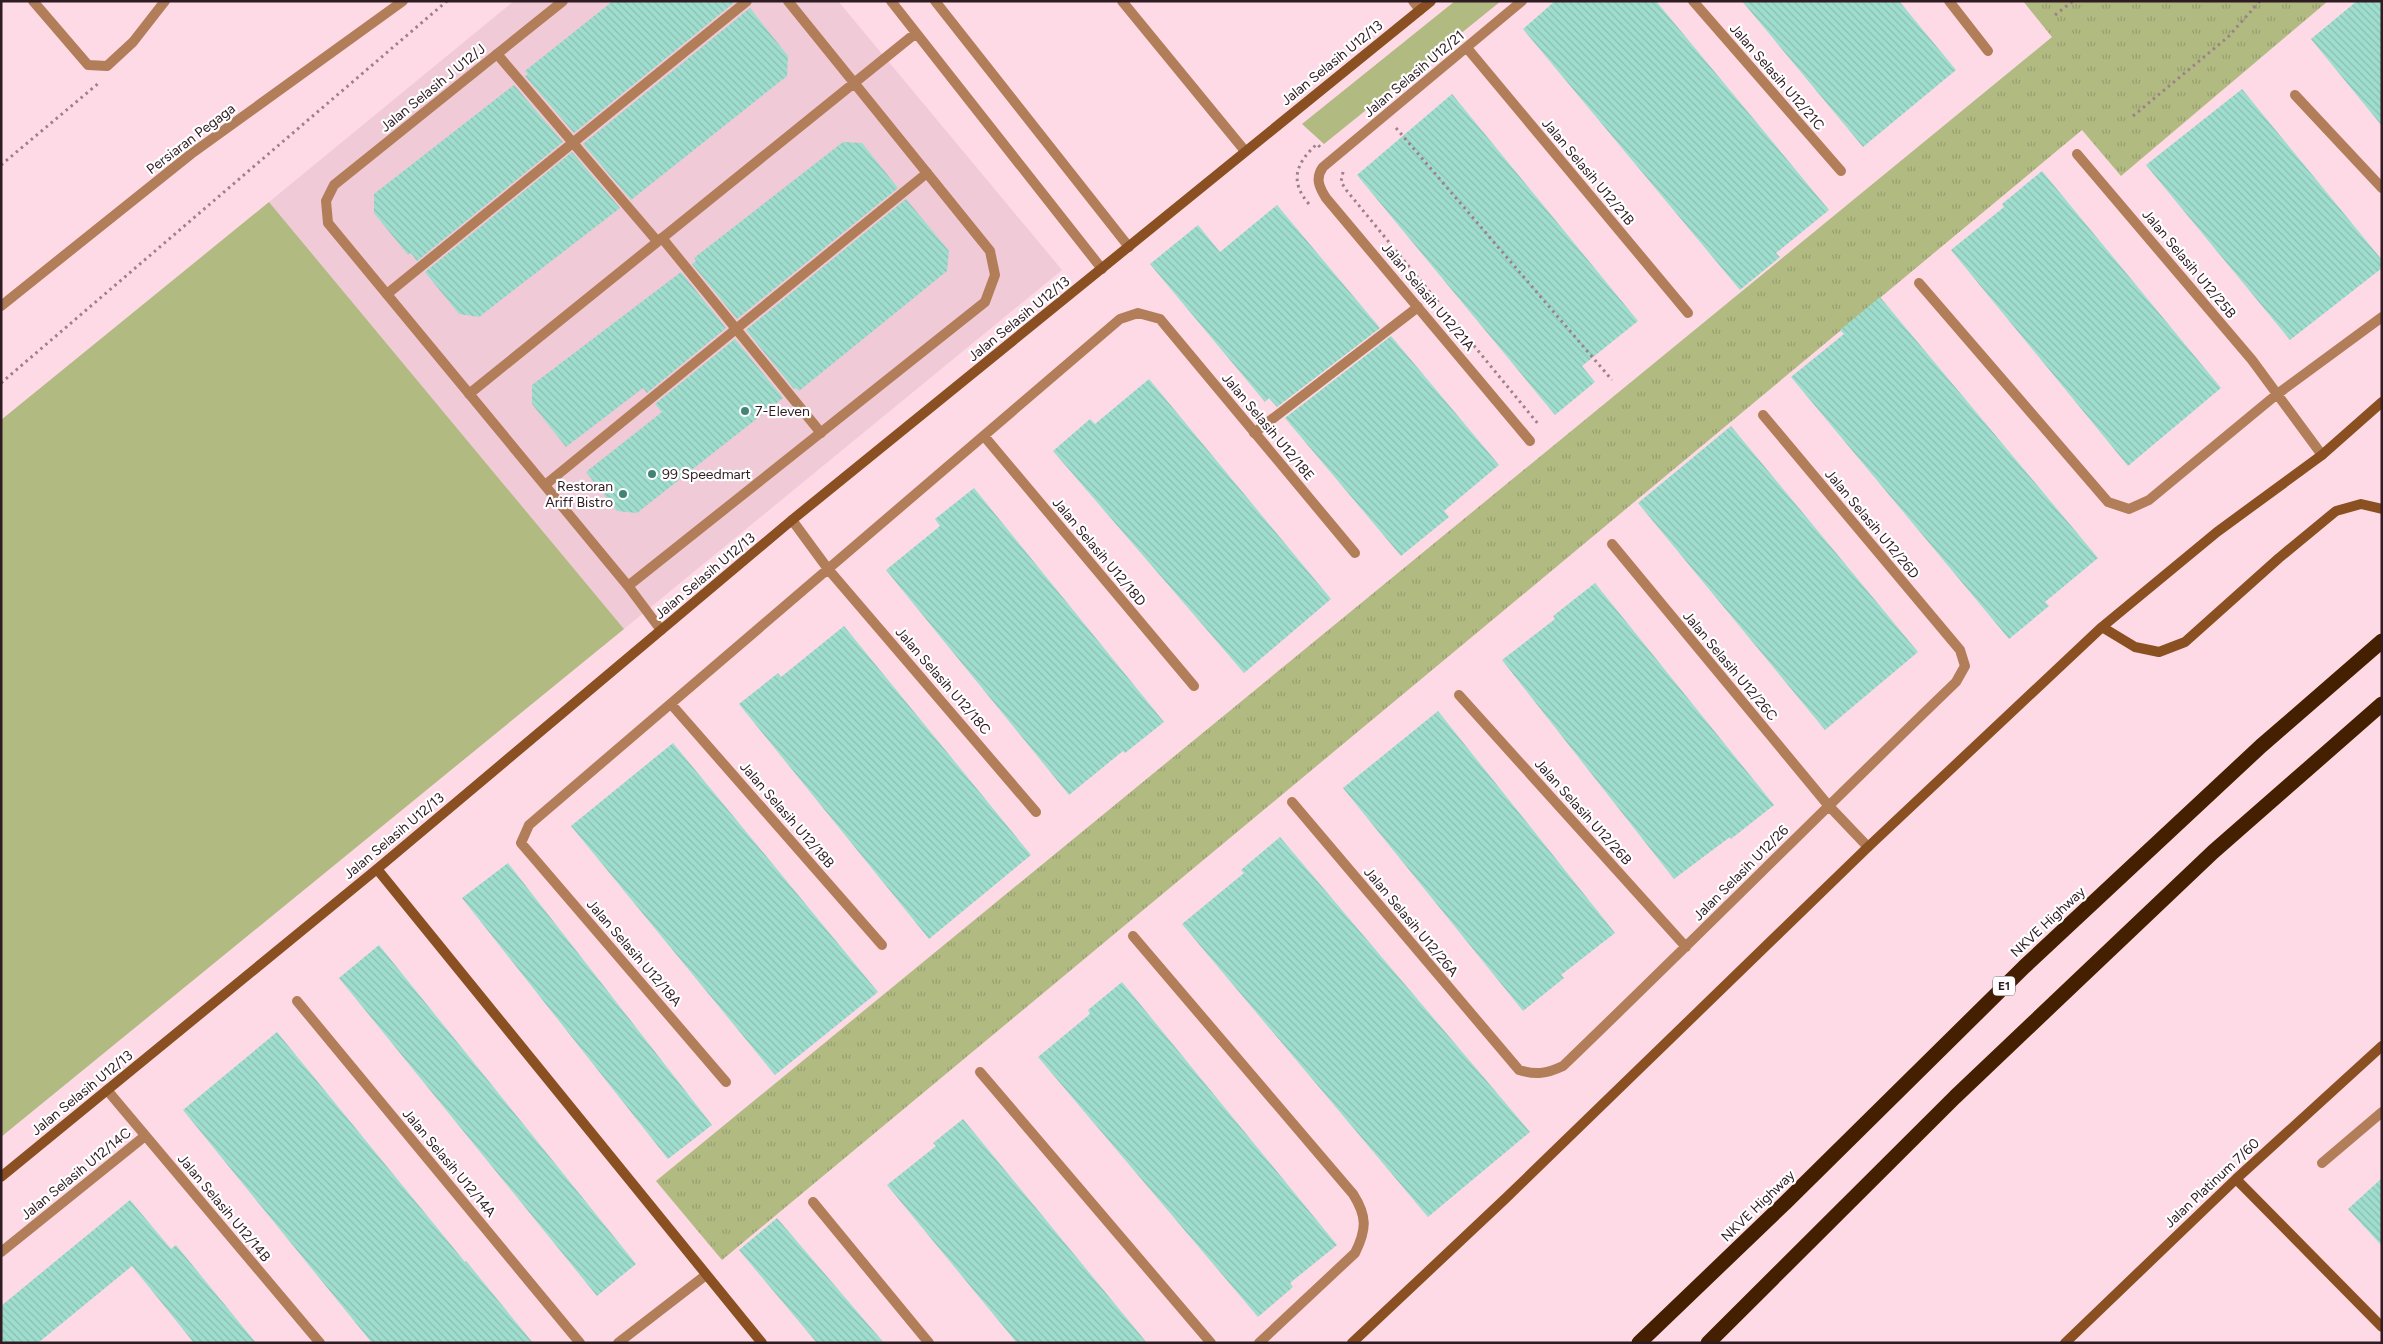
<svg xmlns="http://www.w3.org/2000/svg" width="2383" height="1344" font-family="Figtree,sans-serif">
<style>
.built{fill:#f0cad6}
.grass{fill:#b0ba81}
.park{fill:url(#park-tufts)}
.building{fill:url(#building-back-hatch)}
.lines{fill:none;stroke-linecap:round;stroke-linejoin:round}
.path{stroke:#9d818a;stroke-width:3;stroke-dasharray:2.5 4;stroke-linecap:butt}
.lane{stroke:#b17e59;stroke-width:10}
.street{stroke:#b17e59;stroke-width:10}
.secondary{stroke:#8a5021;stroke-width:10}
.highway{stroke:#452000;stroke-width:15}
.poi-dot{fill:#428474;stroke:#fff;stroke-width:2}
.labels{text-anchor:middle;dominant-baseline:central;stroke-width:4.5;stroke-linejoin:round;paint-order:stroke}
.shield{fill:#fff;stroke:#6d5f64;stroke-width:1}
.shield-label{font-size:12px;font-weight:bold;fill:#2f1b22}
.street-label{font-size:14px;fill:#2f1b22;stroke:#fff}
.poi-label{font-size:14px;fill:#2f1b22;stroke:#fff;text-anchor:start}
</style>
<defs>
<pattern id="park-tufts" width="24" height="20" patternUnits="userSpaceOnUse" patternTransform="scale(1.25)"><rect width="24" height="20" fill="#b0ba81"/><path d="M3 7l-1-3M5 7V3M7 7l1-3M15 17l-1-3M17 17v-4M19 17l1-3" fill="none" stroke="#989f6f"/></pattern>
<pattern id="building-back-hatch" width="6" height="6" patternUnits="userSpaceOnUse" patternTransform="scale(1.25)"><rect width="6" height="6" fill="#9fdece"/><path d="M-1 5l2 2M0 0l6 6M5-1l2 2" fill="none" stroke="#89beb1"/></pattern>
</defs>
<rect width="100%" height="100%" fill="#fddae5"/>
<!-- built -->
<path class="built" d="M 514,1 L 838,1 L 1062,270 L 624,629 L 269,202 Z"/>
<!-- grass -->
<path class="grass" d="M 1455,1 L 1501,1 L 1324,144 L 1302,124 Z
M 269,202 L 624,629 L 1,1137 L 1,420 Z"/>
<!-- park -->
<path class="park" d="M 2023,1 L 2328,1 L 2121,176 L 2082,130 L 722,1260 L 656,1181 L 2052,37 Z"/>
<!-- building -->
<path class="building" d="M 613,1 L 736,1 L 574,133 L 525,76 L 528,74 L 525,71 Z
M 1555,1 L 1656,1 L 1829,210 L 1776,253 L 1780,257 L 1740,290 L 1523,29 Z
M 1742,1 L 1899,1 L 1956,70 L 1863,147 Z
M 2357,1 L 2382,1 L 2382,126 L 2311,39 Z
M 750,8 L 788,56 L 787,76 L 631,200 L 583,144 Z
M 514,85 L 563,142 L 417,261 L 411,253 L 408,255 L 374,213 L 374,194 Z
M 2242,89 L 2382,260 L 2382,268 L 2290,340 L 2146,165 Z
M 1452,94 L 1638,321 L 1582,366 L 1595,382 L 1555,415 L 1357,175 Z
M 843,142 L 862,143 L 898,188 L 737,319 L 692,264 L 696,261 L 694,258 Z
M 572,152 L 620,208 L 479,317 L 459,314 L 425,272 Z
M 2042,171 L 2221,388 L 2128,466 L 1951,250 L 2004,207 L 2002,204 Z
M 906,199 L 949,251 L 947,271 L 799,391 L 796,388 L 794,389 L 746,330 Z
M 1277,205 L 1380,328 L 1277,407 L 1269,398 L 1265,402 L 1150,264 L 1198,225 L 1220,252 Z
M 681,272 L 726,328 L 647,393 L 643,388 L 566,447 L 532,404 L 532,385 Z
M 1880,297 L 2098,558 L 2045,602 L 2049,606 L 2009,639 L 1791,377 L 1844,334 L 1840,330 Z
M 1391,336 L 1499,465 L 1444,511 L 1449,517 L 1401,556 L 1285,418 Z
M 735,339 L 783,398 L 637,513 L 617,511 L 586,472 L 662,412 L 655,404 Z
M 1149,379 L 1331,599 L 1244,673 L 1053,451 L 1090,419 L 1095,424 Z
M 1731,426 L 1918,652 L 1825,730 L 1638,503 Z
M 974,488 L 1164,722 L 1125,753 L 1123,751 L 1069,795 L 886,570 L 940,526 L 935,519 Z
M 1595,583 L 1774,805 L 1731,839 L 1730,837 L 1674,879 L 1502,660 L 1555,619 L 1553,616 Z
M 844,626 L 1031,855 L 929,939 L 739,704 L 778,673 L 781,677 Z
M 1438,711 L 1615,933 L 1561,975 L 1564,978 L 1523,1011 L 1343,788 Z
M 673,743 L 878,992 L 775,1075 L 571,826 Z
M 1280,837 L 1530,1132 L 1428,1217 L 1182,924 L 1244,873 L 1241,870 Z
M 508,863 L 712,1125 L 668,1159 L 462,898 Z
M 379,945 L 636,1264 L 597,1296 L 339,978 Z
M 1122,982 L 1337,1245 L 1290,1283 L 1293,1287 L 1258,1317 L 1038,1057 L 1090,1014 L 1088,1010 Z
M 277,1032 L 465,1262 L 466,1261 L 533,1343 L 372,1343 L 183,1110 Z
M 963,1119 L 1147,1343 L 1017,1343 L 887,1185 L 936,1146 L 933,1143 Z
M 2382,1178 L 2382,1246 L 2348,1209 Z
M 130,1200 L 171,1249 L 176,1245 L 256,1343 L 194,1343 L 132,1266 L 38,1343 L 1,1343 L 1,1306 Z
M 777,1218 L 884,1343 L 817,1343 L 739,1250 Z"/>
<g class="lines">
<!-- path -->
<path class="path" d="M 2055,15 L 2073,1
M 2133,116 L 2228,37 L 2260,1
M 1396,128 L 1612,380
M 1,165 L 100,82
M 1343,172 L 1341,182 L 1347,191 L 1539,425
M 1309,204 C 1289,181 1296,163 1317,144 L 1321,148
M 1,383 L 447,1"/>
<!-- lane -->
<path class="lane" d="M 1122,1 L 1245,151
M 497,54 L 657,241
M 662,238 L 821,433
M 387,294 L 747,1
M 1254,433 L 1418,307
M 545,485 L 927,173"/>
<!-- street -->
<path class="street" d="M 33,1 L 88,65 L 107,66 L 133,42 L 165,1
M 563,1 L 334,185 L 326,201 L 328,223 L 628,586 L 661,630
M 891,1 L 1102,269
M 935,1 L 1129,247
M 1413,1 L 1420,10
M 1522,1 L 1323,167 C 1315,178 1319,187 1326,198 L 1530,441
M 1693,1 L 1841,171
M 1949,1 L 1988,51
M 1467,48 L 1688,313
M 2295,95 L 2382,188
M 2077,154 L 2252,360 L 2322,455
M 1919,283 L 2108,502 L 2129,509 L 2149,500 L 2276,395 L 2382,317
M 1,306 L 191,154 L 403,1
M 469,394 L 916,33
M 984,436 L 1194,686
M 792,520 L 828,569 L 1036,812
M 1612,544 L 1828,805 L 1868,847
M 628,586 L 985,302 L 995,275 L 990,251 L 788,1
M 1459,695 L 1686,947
M 671,704 L 882,945
M 1292,802 L 1519,1070 C 1536,1075 1546,1074 1563,1066 C 1695,939 1824,809 1956,682 L 1965,666 L 1960,650 L 1763,415
M 1133,936 L 1353,1194 C 1367,1216 1367,1229 1355,1253 L 1259,1343
M 297,1001 L 580,1343
M 980,1072 L 1211,1343
M 726,1082 L 521,843 L 529,825 L 1120,319 L 1138,313 L 1160,319 L 1355,553
M 107,1090 L 320,1343
M 2322,1163 L 2382,1112
M 813,1202 L 929,1343
M 1,1252 L 145,1136
M 618,1343 L 706,1275"/>
<!-- secondary -->
<path class="secondary" d="M 2102,627 L 2135,647 L 2159,652 L 2185,642 L 2279,558 L 2336,511 L 2361,504 L 2382,509
M 377,869 L 762,1343
M 1,1177 L 377,869 L 792,520 L 1431,1
M 2236,1179 L 2382,1327
M 1352,1343 L 1506,1198 L 1868,847 L 2102,627 L 2217,532 L 2322,455 L 2382,402
M 2065,1343 L 2236,1179 L 2382,1046"/>
<!-- highway -->
<path class="highway" d="M 1639,1343 L 1786,1202 L 2024,967 L 2261,746 L 2382,641
M 1708,1343 L 1955,1097 L 2213,852 L 2382,704"/>
</g>
<!-- markers -->
<g class="poi-dot">
<circle cx="745" cy="411" r="5"/>
<circle cx="652" cy="474" r="5"/>
<circle cx="623" cy="494" r="5"/>
</g>
<g class="labels">
<!-- shield labels -->
<rect class="shield" x="1993" y="976.5" width="22" height="19" rx="4"/>
<g class="shield-label">
<text x="2004" y="986">E1</text>
</g>
<!-- street labels -->
<g class="street-label">
<text transform="translate(1332 63) rotate(-39)">Jalan Selasih U12/13</text>
<text transform="translate(1414 74) rotate(-40)">Jalan Selasih U12/21</text>
<text transform="translate(1777 77) rotate(49)">Jalan Selasih U12/21C</text>
<text transform="translate(433 88) rotate(-39)">Jalan Selasih J U12/J</text>
<text transform="translate(191 139) rotate(-37)">Persiaran Pegaga</text>
<text transform="translate(1588 172) rotate(50)">Jalan Selasih U12/21B</text>
<text transform="translate(2189 264) rotate(50)">Jalan Selasih U12/25B</text>
<text transform="translate(1428 297) rotate(50)">Jalan Selasih U12/21A</text>
<text transform="translate(1019 319) rotate(-39)">Jalan Selasih U12/13</text>
<text transform="translate(1268 427) rotate(50)">Jalan Selasih U12/18E</text>
<text transform="translate(1872 524) rotate(50)">Jalan Selasih U12/26D</text>
<text transform="translate(1099 552) rotate(50)">Jalan Selasih U12/18D</text>
<text transform="translate(705 576) rotate(-40)">Jalan Selasih U12/13</text>
<text transform="translate(1730 666) rotate(50)">Jalan Selasih U12/26C</text>
<text transform="translate(943 681) rotate(49)">Jalan Selasih U12/18C</text>
<text transform="translate(1583 812) rotate(48)">Jalan Selasih U12/26B</text>
<text transform="translate(787 815) rotate(49)">Jalan Selasih U12/18B</text>
<text transform="translate(394 836) rotate(-40)">Jalan Selasih U12/13</text>
<text transform="translate(1741 873) rotate(-45)">Jalan Selasih U12/26</text>
<text transform="translate(1411 922) rotate(50)">Jalan Selasih U12/26A</text>
<text transform="translate(2048 922) rotate(-43)">NKVE Highway</text>
<text transform="translate(634 953) rotate(49)">Jalan Selasih U12/18A</text>
<text transform="translate(82 1093) rotate(-39)">Jalan Selasih U12/13</text>
<text transform="translate(449 1163) rotate(50)">Jalan Selasih U12/14A</text>
<text transform="translate(76 1174) rotate(-39)">Jalan Selasih U12/14C</text>
<text transform="translate(2212 1183) rotate(-43)">Jalan Platinum 7/60</text>
<text transform="translate(1758 1206) rotate(-44)">NKVE Highway</text>
<text transform="translate(224 1208) rotate(50)">Jalan Selasih U12/14B</text>
</g>
<!-- poi labels -->
<g class="poi-label">
<text x="755" y="411">7-Eleven</text>
<text x="662" y="474">99 Speedmart</text>
<text x="613" y="486" text-anchor="end">Restoran<tspan x="613" dy="16">Ariff Bistro</tspan></text>
</g>
</g>
<!-- border -->
<rect width="2383" height="1344" fill="none" stroke="#2f1b22" stroke-width="5"/>
</svg>
